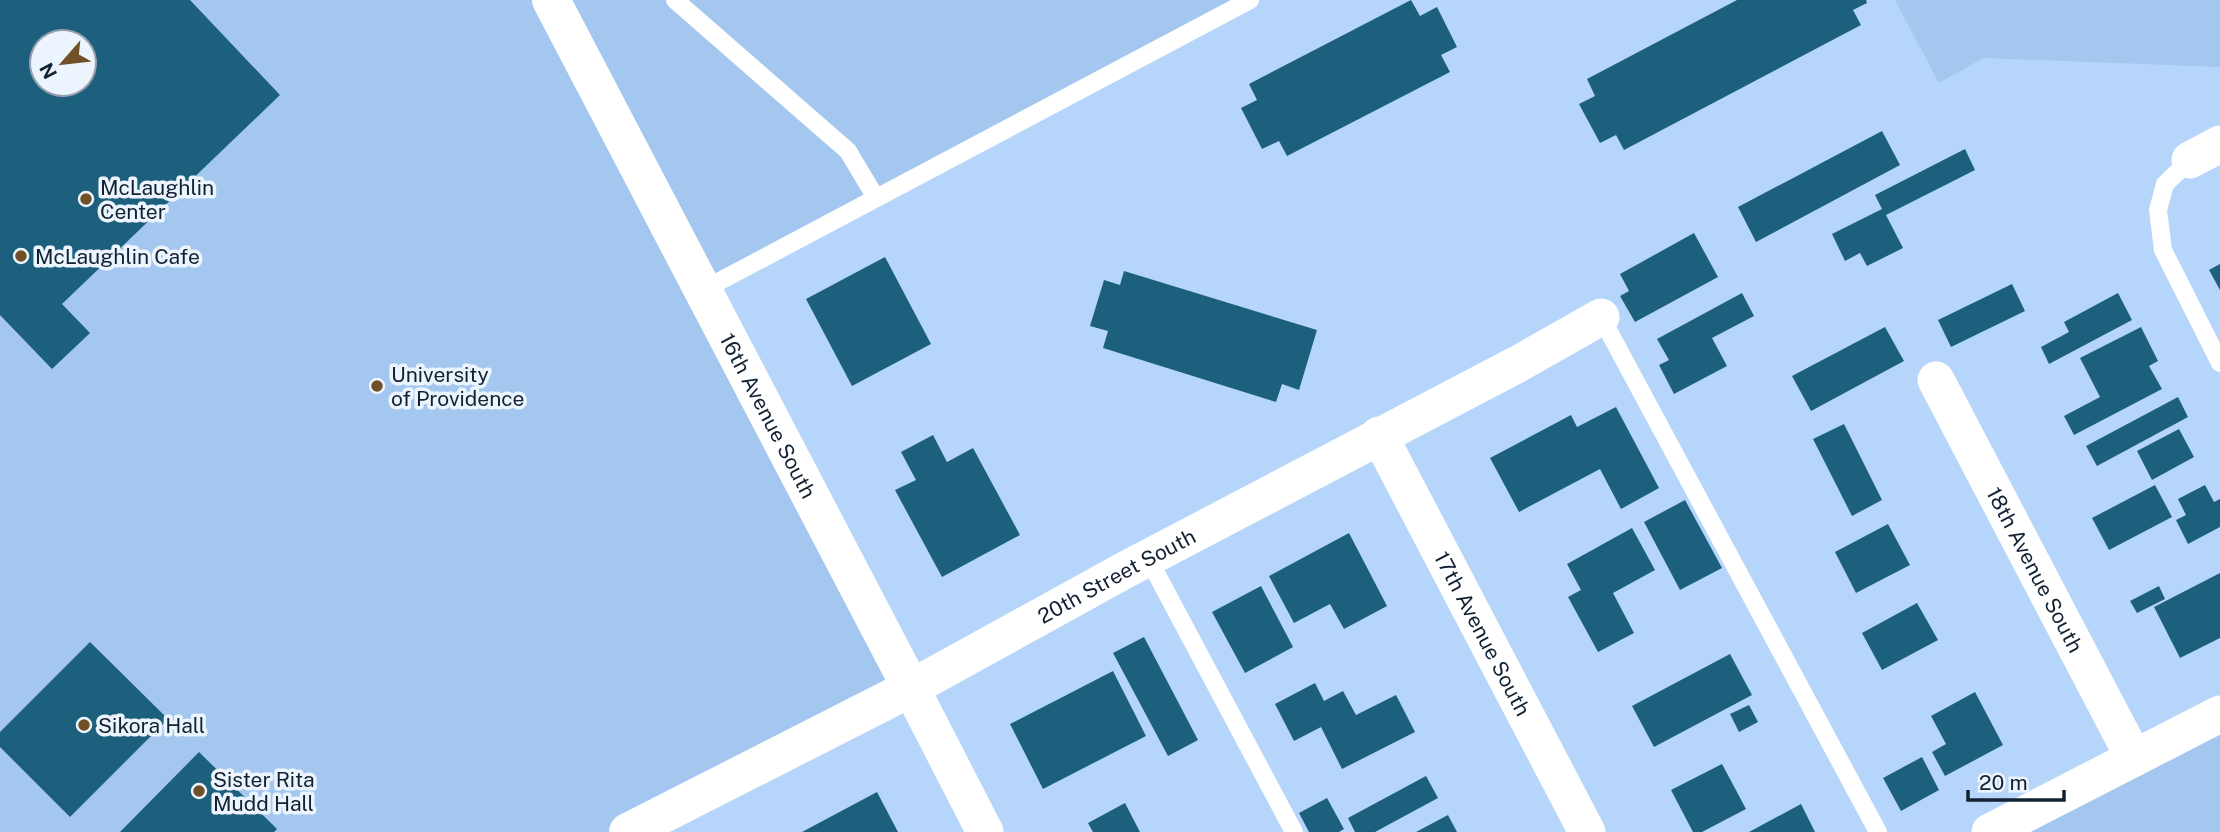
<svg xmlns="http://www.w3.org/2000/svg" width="2220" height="832" font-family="'Public Sans',sans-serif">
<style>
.built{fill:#a4c7ef;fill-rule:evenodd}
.building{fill:#1d607e;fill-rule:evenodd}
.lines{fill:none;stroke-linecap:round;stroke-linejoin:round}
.lane{stroke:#fff;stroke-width:18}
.street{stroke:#fff;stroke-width:37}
.secondary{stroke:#fff;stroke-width:38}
.poi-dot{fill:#705026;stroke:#ecf4fd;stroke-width:2.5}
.labels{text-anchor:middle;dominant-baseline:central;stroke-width:7;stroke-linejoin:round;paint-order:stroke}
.poi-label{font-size:21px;fill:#132233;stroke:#ecf4fd;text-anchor:start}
.street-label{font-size:21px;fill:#132233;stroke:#ecf4fd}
</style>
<rect width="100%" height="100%" fill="#b6d5fa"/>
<!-- built -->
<path class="built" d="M 0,0 L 1251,0 L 703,290 L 911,688 L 634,832 L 0,832 ZM 42,42 L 84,42 L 84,84 L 42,84 Z
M 1895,0 L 2220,0 L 2220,67 L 1983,58 L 1939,83 Z
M 2220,714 L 2220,832 L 1993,832 Z"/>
<!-- building -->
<path class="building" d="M 0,0 L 190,0 L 280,95 L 62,304 L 90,333 L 52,369 L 0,315 ZM 42,42 L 84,42 L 84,84 L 42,84 Z
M 1411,0 L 1420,16 L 1437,7 L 1457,47 L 1441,55 L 1450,72 L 1287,156 L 1279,141 L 1262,149 L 1241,108 L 1257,100 L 1249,84 Z
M 1737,0 L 1866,0 L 1867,3 L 1853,10 L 1861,25 L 1624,150 L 1616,135 L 1600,143 L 1579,104 L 1595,96 L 1587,79 Z
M 1882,131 L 1900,165 L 1756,242 L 1738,207 Z
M 1965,149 L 1975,170 L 1886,215 L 1903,248 L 1867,266 L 1860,253 L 1845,261 L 1832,234 L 1882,209 L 1875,195 Z
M 1694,233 L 1718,277 L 1635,322 L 1620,296 L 1629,291 L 1620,274 Z
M 885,257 L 931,344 L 852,386 L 806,299 Z
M 2220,264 L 2220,290 L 2209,270 Z
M 1124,271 L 1317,330 L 1299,390 L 1282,384 L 1276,402 L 1103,348 L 1108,331 L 1090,326 L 1104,280 L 1120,285 Z
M 2012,284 L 2025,311 L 1951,347 L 1938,320 Z
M 1742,293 L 1754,316 L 1712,338 L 1727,366 L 1674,394 L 1659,365 L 1669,360 L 1657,339 Z
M 2118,293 L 2132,320 L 2049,364 L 2041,347 L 2069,332 L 2064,322 Z
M 1885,327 L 1904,361 L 1811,411 L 1792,376 Z
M 2141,327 L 2158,361 L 2149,366 L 2162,389 L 2074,435 L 2064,416 L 2100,397 L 2080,358 Z
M 2178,397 L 2188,417 L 2097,466 L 2086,446 Z
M 1616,407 L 1659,488 L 1621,509 L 1600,469 L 1519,512 L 1490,458 L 1571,415 L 1577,427 Z
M 1844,424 L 1882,500 L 1852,516 L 1813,439 Z
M 2179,429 L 2194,457 L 2152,480 L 2137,451 Z
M 933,435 L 947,462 L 973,448 L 1020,535 L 942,577 L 895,490 L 916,480 L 901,452 Z
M 2155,485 L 2172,517 L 2109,550 L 2092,518 Z
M 2205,485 L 2214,502 L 2220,499 L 2220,527 L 2188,544 L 2176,520 L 2186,515 L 2178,499 Z
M 1685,500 L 1722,568 L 1680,590 L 1644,522 Z
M 1888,524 L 1910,565 L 1856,593 L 1835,552 Z
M 1632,528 L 1655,570 L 1613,593 L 1634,633 L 1598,652 L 1568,597 L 1581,590 L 1567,564 Z
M 1349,533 L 1387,606 L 1344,629 L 1330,604 L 1294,623 L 1269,576 Z
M 2220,573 L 2220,638 L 2180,658 L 2154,607 Z
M 1261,586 L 1293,647 L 1245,673 L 1212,612 Z
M 2159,586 L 2165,599 L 2137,613 L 2130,601 Z
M 1917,603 L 1938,640 L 1882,670 L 1862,633 Z
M 1144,637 L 1198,740 L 1168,756 L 1113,653 Z
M 90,642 L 168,719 L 70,817 L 0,747 L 0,732 Z
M 1730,654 L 1752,695 L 1654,747 L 1632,706 Z
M 1113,671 L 1146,736 L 1043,789 L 1010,724 Z
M 1315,683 L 1324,701 L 1343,691 L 1356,715 L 1396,695 L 1415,732 L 1342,769 L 1321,727 L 1294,741 L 1275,704 Z
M 1975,692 L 2003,745 L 1945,776 L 1932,752 L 1946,744 L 1931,716 Z
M 1749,705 L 1758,722 L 1739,732 L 1730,714 Z
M 199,752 L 277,829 L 274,832 L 120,832 Z
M 1922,757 L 1939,790 L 1901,811 L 1883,778 Z
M 1722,764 L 1746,809 L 1702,832 L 1693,832 L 1671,790 Z
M 1426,776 L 1438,798 L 1375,832 L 1355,832 L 1348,818 Z
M 877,792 L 898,832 L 802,832 Z
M 1327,798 L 1344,829 L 1339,832 L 1309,832 L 1299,813 Z
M 1125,803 L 1140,832 L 1093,832 L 1088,823 Z
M 1801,804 L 1815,832 L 1749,832 Z
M 1448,815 L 1457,832 L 1416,832 Z"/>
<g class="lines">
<!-- lane -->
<path class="lane" d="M 675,0 L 848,151 L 876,198
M 2190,160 L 2165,184 L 2158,210 L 2163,250 L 2220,363
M 703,290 L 1250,0
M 1601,317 L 1878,832
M 1148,558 L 1294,832"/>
<!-- street -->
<g class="street">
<path d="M 2190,160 L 2220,144"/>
<path id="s1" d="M 1936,380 L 2134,758"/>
<path id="s2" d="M 1379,435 L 1587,832"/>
<path id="s3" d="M 985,832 L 911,688 L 1125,570 L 1518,364 L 1601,317"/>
<path d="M 1990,832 L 2220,714"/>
</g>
<!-- secondary -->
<path class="secondary" id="s4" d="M 551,0 L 911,688 L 628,832"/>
</g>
<!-- markers -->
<g class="poi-dot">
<circle cx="86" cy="199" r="7"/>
<circle cx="21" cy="256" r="7"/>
<circle cx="377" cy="386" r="7"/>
<circle cx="84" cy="725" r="7"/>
<circle cx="199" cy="791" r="7"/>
</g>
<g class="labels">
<!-- poi labels -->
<g class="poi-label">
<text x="100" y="187">McLaughlin<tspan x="100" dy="24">Center</tspan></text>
<text x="35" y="256">McLaughlin Cafe</text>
<text x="391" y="374">University<tspan x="391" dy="24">of Providence</tspan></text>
<text x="98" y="725">Sikora Hall</text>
<text x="213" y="779">Sister Rita<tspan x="213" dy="24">Mudd Hall</tspan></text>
</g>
<!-- street labels -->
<g class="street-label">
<text stroke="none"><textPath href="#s4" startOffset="469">16th Avenue South</textPath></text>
<text stroke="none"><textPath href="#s1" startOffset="214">18th Avenue South</textPath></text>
<text stroke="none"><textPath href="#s3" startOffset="396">20th Street South</textPath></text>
<text stroke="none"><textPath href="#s2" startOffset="224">17th Avenue South</textPath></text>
</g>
</g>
<!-- north arrow -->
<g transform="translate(63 63) rotate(242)"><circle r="33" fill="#ecf4fd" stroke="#95a0ac" stroke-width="2"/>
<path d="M0-5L12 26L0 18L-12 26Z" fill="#705026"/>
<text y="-10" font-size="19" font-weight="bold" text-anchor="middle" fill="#132233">N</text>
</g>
<!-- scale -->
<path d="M1968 790v10h96v-10" fill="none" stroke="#132233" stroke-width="3.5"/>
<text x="1979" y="790" font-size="21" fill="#132233" stroke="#ecf4fd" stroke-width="5" paint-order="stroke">20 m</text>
</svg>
